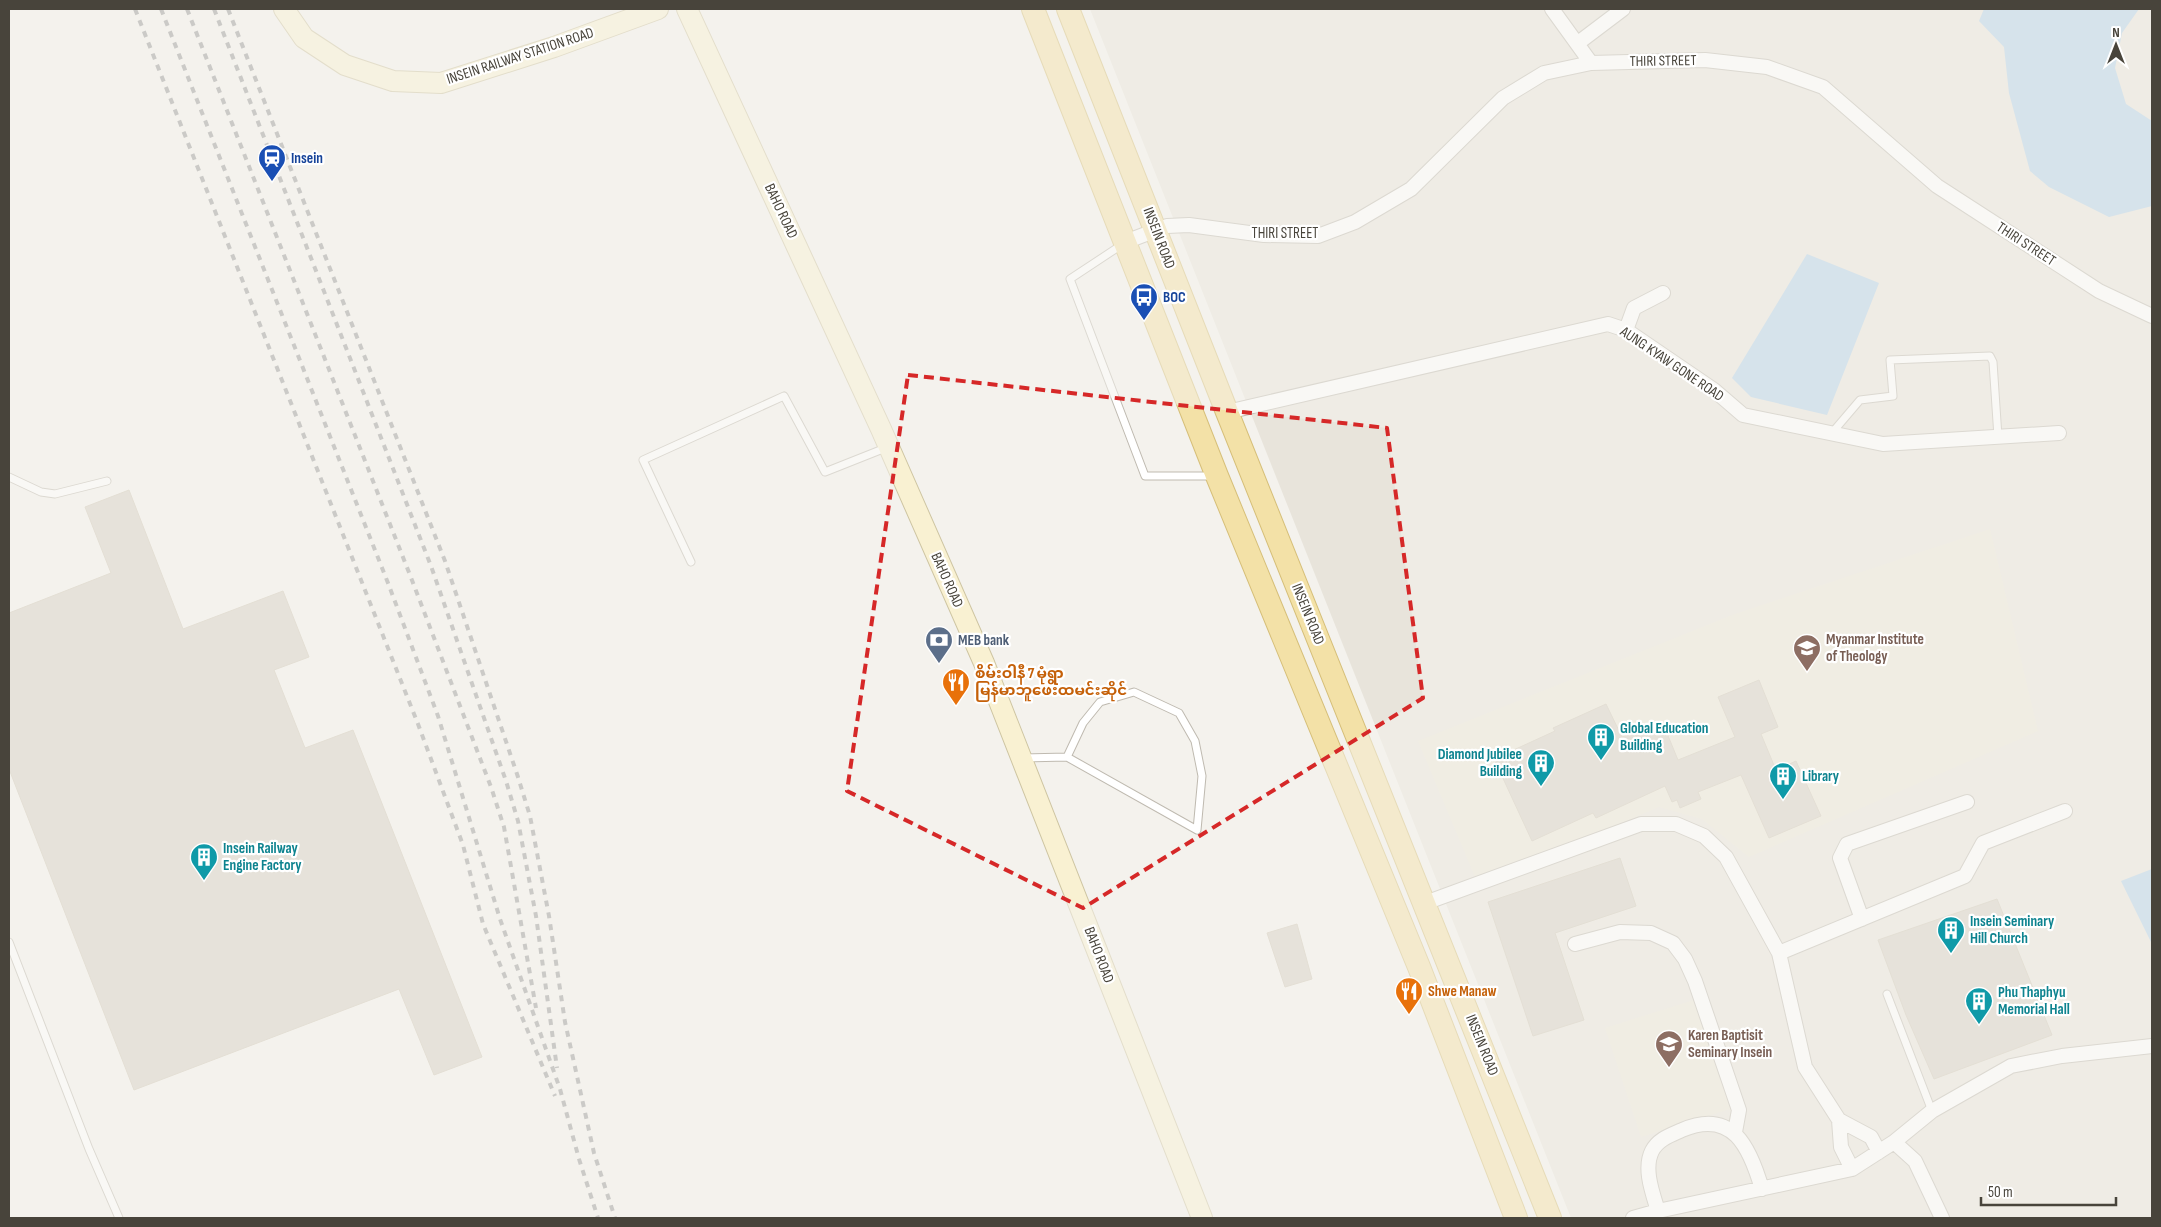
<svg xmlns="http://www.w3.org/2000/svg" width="2161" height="1227" font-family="'Sofia Sans Condensed','Noto Sans Myanmar',sans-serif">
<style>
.residential{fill:#e8e4db}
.education{fill:#ece7d8}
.water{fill:#b1d0e9}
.building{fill:#d5cfc3;stroke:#cfc7b7}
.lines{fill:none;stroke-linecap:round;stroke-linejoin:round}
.lane-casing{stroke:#bfbab0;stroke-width:9}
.street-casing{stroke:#bfbab0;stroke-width:16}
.secondary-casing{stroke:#cec5a2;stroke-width:22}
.primary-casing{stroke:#d6bf79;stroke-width:24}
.lane{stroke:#fff;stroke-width:7}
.street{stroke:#fff;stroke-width:14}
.secondary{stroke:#f9f1d2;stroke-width:20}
.primary{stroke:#f3e1a7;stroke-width:22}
.rail{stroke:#9a9a9a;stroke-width:4;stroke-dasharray:6 6;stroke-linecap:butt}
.marked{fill:none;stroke:#d62828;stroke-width:4;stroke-dasharray:10 6;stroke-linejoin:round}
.labels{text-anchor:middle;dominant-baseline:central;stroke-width:4.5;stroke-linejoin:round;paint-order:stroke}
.street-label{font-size:15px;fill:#48443b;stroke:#fff}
.transit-label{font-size:15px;font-weight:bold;fill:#164399;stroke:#fff;text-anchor:start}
.education-label{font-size:15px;font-weight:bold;fill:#785e54;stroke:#fff;text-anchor:start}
.service-label{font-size:15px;font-weight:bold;fill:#4e5e75;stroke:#fff;text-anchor:start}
.food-label{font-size:15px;font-weight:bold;fill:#c56008;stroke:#fff;text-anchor:start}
.culture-label{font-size:15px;font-weight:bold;fill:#0d838f;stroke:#fff;text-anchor:start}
</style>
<rect width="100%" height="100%" fill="#f4f2ed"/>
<!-- residential -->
<path class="residential" d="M 1090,9 L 2152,9 L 2152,1218 L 1571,1218 Z"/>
<!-- education -->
<path class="education" d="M 1990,529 L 2038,731 L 1749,857 L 1702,819 L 1659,807 L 1478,884 L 1418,741 L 1735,614 Z
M 1694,1000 L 1733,1108 L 1641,1137 L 1605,1028 Z"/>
<!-- water -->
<path class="water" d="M 1984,9 L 2139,9 L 2122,33 L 2115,68 L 2126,104 L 2152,121 L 2152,206 L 2109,217 L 2049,187 L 2030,171 L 2009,93 L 2004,47 L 1979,21 Z
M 1807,254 L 1879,283 L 1827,415 L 1751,397 L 1732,378 Z
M 2152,869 L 2152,944 L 2121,881 Z"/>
<!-- building -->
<path class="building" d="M 129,490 L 183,629 L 283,591 L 309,657 L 274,670 L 305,748 L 353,730 L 482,1057 L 434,1075 L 399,989 L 134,1090 L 9,769 L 9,613 L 111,573 L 85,507 Z
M 1759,680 L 1778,727 L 1761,734 L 1776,770 L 1796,761 L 1821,816 L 1769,838 L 1741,775 L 1698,792 L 1701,799 L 1680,808 L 1677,800 L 1672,802 L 1665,786 L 1596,818 L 1593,813 L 1532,841 L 1494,759 L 1555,731 L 1553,728 L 1606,704 L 1622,737 L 1662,721 L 1678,760 L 1735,737 L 1718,697 Z
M 1620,858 L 1636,906 L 1555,933 L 1584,1020 L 1533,1036 L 1488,902 Z
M 1997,899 L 2052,1035 L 1934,1079 L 1906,1015 L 1878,940 Z
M 1297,924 L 1312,979 L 1285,987 L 1267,933 Z"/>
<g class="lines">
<!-- lane casing -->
<g class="lane-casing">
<path id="lane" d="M 1123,244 L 1070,279 L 1145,476 L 1214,476
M 1831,434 L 1860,400 L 1893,396 L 1890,360 L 1990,356 L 1993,362 L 1998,437
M 9,477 L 41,492 L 55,494 L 107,481
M 691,562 L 643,460 L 784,396 L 825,472 L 888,447
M 1023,758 L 1067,757 L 1197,830 L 1202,776 L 1195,741 L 1179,713 L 1134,692 L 1100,702 L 1083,723 L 1067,757
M 9,942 L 89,1149 L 119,1218
M 1887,994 L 1932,1111"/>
</g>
<!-- street casing -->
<g class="street-casing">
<path id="street" d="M 1552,9 L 1591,63
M 1578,43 L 1623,9
M 1125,242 L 1167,226 L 1189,225 L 1264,235 L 1318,236 L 1355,222 L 1411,189 L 1503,98 L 1544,73 L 1591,63 L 1705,60 L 1767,67 L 1823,87 L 1937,186 L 2099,291 L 2152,316
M 1626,330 L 1634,308 L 1663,293
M 1227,412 L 1608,324 L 1626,330 L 1714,390 L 1743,415 L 1883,444 L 2059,433
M 1425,903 L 1641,824 L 1676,824 L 1704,836 L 1726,857 L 1779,953 L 1805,1067 L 1839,1120 L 1871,1137 L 1879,1152
M 1862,919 L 1840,858 L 1847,844 L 1967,802
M 1575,944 L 1620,932 L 1651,933 L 1673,943 L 1685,959 L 1695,981 L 1739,1110 L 1735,1132
M 1779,953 L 1965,876 L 1983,843 L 2065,811
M 1839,1120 L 1841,1147 L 1852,1169
M 1894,1142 L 1915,1161 L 1942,1218
M 1658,1211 C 1653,1194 1643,1169 1652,1151 C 1658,1139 1671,1135 1682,1130 C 1733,1108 1750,1148 1762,1189
M 1633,1218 L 1658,1211 L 1852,1169 L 1894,1142 L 1932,1111 L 2011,1066 L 2062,1056 L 2152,1046"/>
</g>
<!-- secondary casing -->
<g class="secondary-casing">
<path id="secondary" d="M 284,9 L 304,38 L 345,65 L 393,81 L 441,83 L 554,47 L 658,9
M 687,9 L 881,429 L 984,663 L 1202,1218"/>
</g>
<!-- primary casing -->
<g class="primary-casing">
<path id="primary" d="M 1033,9 L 1217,476 L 1419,967 L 1516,1218
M 1068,9 L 1227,412 L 1550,1218"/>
</g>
<!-- lane -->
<use href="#lane" class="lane"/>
<!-- street -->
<use href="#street" class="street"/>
<!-- secondary -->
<use href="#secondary" class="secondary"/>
<!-- primary -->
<use href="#primary" class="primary"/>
<!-- rail -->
<path class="rail" d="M 135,9 L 418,724 L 463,845 L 483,924 L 555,1096
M 161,9 L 388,583 L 438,716 L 500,919 L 560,1089 L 579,1159 L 598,1218
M 187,9 L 410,575 L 491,787 L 504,827 L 536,1008
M 214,9 L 431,566 L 506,781 L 518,821 L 536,916 L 557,1068
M 228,9 L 445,561 L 518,777 L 530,816 L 549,916 L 565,1022 L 594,1153 L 615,1218"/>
</g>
<!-- marked area -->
<path d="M0 0H2161V1227H0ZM 908,375 L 1387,428 L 1423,698 L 1083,908 L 847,791 Z" fill="#f4f2ed" fill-opacity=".55" fill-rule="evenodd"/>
<path class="marked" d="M 908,375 L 1387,428 L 1423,698 L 1083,908 L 847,791 Z"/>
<!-- icons -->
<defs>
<g id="station-pin" transform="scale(1.4375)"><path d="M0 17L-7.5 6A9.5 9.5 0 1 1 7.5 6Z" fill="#1a4fb4" stroke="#fff"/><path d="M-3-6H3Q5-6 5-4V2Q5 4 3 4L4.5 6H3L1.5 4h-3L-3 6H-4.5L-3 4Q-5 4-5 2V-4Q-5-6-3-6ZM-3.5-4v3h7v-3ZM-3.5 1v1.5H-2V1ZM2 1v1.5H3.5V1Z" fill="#fff"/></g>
<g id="bus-pin" transform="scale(1.4375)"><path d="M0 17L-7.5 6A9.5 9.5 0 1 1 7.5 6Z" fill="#1a4fb4" stroke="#fff"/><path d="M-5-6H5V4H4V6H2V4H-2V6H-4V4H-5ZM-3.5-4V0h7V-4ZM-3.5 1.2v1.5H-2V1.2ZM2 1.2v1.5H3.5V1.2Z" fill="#fff"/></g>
<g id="bank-pin" transform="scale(1.4375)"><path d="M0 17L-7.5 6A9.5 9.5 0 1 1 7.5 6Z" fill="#5c6f8a" stroke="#fff"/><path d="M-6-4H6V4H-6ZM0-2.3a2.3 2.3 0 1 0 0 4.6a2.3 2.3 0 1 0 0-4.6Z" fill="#fff"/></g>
<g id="university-pin" transform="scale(1.4375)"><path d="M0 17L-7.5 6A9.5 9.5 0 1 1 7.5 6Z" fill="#8d6e63" stroke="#fff"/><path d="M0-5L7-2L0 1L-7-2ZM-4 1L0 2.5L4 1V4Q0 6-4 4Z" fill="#fff"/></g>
<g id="restaurant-pin" transform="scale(1.4375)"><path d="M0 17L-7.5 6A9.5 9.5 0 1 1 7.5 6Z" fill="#e8710a" stroke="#fff"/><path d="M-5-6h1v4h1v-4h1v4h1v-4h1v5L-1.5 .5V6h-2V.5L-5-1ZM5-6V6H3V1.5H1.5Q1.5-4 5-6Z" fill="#fff"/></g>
<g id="building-pin" transform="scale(1.4375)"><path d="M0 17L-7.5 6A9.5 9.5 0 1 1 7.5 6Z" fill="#0f9aa8" stroke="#fff"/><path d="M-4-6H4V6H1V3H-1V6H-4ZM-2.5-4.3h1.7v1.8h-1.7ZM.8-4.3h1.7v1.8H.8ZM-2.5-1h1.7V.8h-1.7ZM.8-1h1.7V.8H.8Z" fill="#fff"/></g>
</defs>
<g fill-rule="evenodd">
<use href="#station-pin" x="272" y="158"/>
<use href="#bus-pin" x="1144" y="297"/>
<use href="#bank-pin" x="939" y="640"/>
<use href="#university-pin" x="1807" y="648"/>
<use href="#restaurant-pin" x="956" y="682"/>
<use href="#building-pin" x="1601" y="737"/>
<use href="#building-pin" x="1541" y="763"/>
<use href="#building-pin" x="1783" y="776"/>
<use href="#building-pin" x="204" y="857"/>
<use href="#building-pin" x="1951" y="930"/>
<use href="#restaurant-pin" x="1409" y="991"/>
<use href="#building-pin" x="1979" y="1001"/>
<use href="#university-pin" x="1669" y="1044"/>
</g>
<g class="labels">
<!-- street labels -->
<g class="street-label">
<text transform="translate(520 56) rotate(-18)">INSEIN RAILWAY STATION ROAD</text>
<text transform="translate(1663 61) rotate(-1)">THIRI STREET</text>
<text transform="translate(781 211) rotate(65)">BAHO ROAD</text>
<text x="1285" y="233">THIRI STREET</text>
<text transform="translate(1159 238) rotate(69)">INSEIN ROAD</text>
<text transform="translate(2026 244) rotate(33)">THIRI STREET</text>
<text transform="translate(1672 364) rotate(34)">AUNG KYAW GONE ROAD</text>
<text transform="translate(947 580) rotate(66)">BAHO ROAD</text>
<text transform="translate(1308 614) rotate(68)">INSEIN ROAD</text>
<text transform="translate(1099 955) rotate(69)">BAHO ROAD</text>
<text transform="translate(1482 1045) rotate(68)">INSEIN ROAD</text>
</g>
<!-- transit labels -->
<g class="transit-label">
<text x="291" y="158">Insein</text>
<text x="1163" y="297">BOC</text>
</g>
<!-- education labels -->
<g class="education-label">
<text x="1826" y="639">Myanmar Institute<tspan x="1826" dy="17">of Theology</tspan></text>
<text x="1688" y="1035">Karen Baptisit<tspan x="1688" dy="17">Seminary Insein</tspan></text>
</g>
<!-- service labels -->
<g class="service-label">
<text x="958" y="640">MEB bank</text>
</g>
<!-- food labels -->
<g class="food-label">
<text x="975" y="673">စိမ်းဝါနီ 7 မုံရွာ<tspan x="975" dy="17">မြန်မာဘူဖေးထမင်းဆိုင်</tspan></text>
<text x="1428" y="991">Shwe Manaw</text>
</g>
<!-- culture labels -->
<g class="culture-label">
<text x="1620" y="728">Global Education<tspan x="1620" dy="17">Building</tspan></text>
<text x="1522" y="754" text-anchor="end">Diamond Jubilee<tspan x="1522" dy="17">Building</tspan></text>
<text x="1802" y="776">Library</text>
<text x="223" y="848">Insein Railway<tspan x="223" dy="17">Engine Factory</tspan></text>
<text x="1970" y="921">Insein Seminary<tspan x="1970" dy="17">Hill Church</tspan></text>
<text x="1998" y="992">Phu Thaphyu<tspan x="1998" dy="17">Memorial Hall</tspan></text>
</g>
</g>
<!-- border -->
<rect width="2161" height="1227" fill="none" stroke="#48443b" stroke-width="20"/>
<!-- north arrow -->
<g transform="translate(2116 45)" stroke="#ffffff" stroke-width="4" paint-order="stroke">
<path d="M0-4L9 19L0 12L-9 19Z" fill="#48443b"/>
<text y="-8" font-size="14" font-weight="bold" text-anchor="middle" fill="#48443b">N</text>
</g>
<!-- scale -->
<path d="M1981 1197v8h135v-8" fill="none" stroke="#48443b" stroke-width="2.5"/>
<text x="1988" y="1197" font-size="15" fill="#48443b" stroke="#ffffff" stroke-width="4" paint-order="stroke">50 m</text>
</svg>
